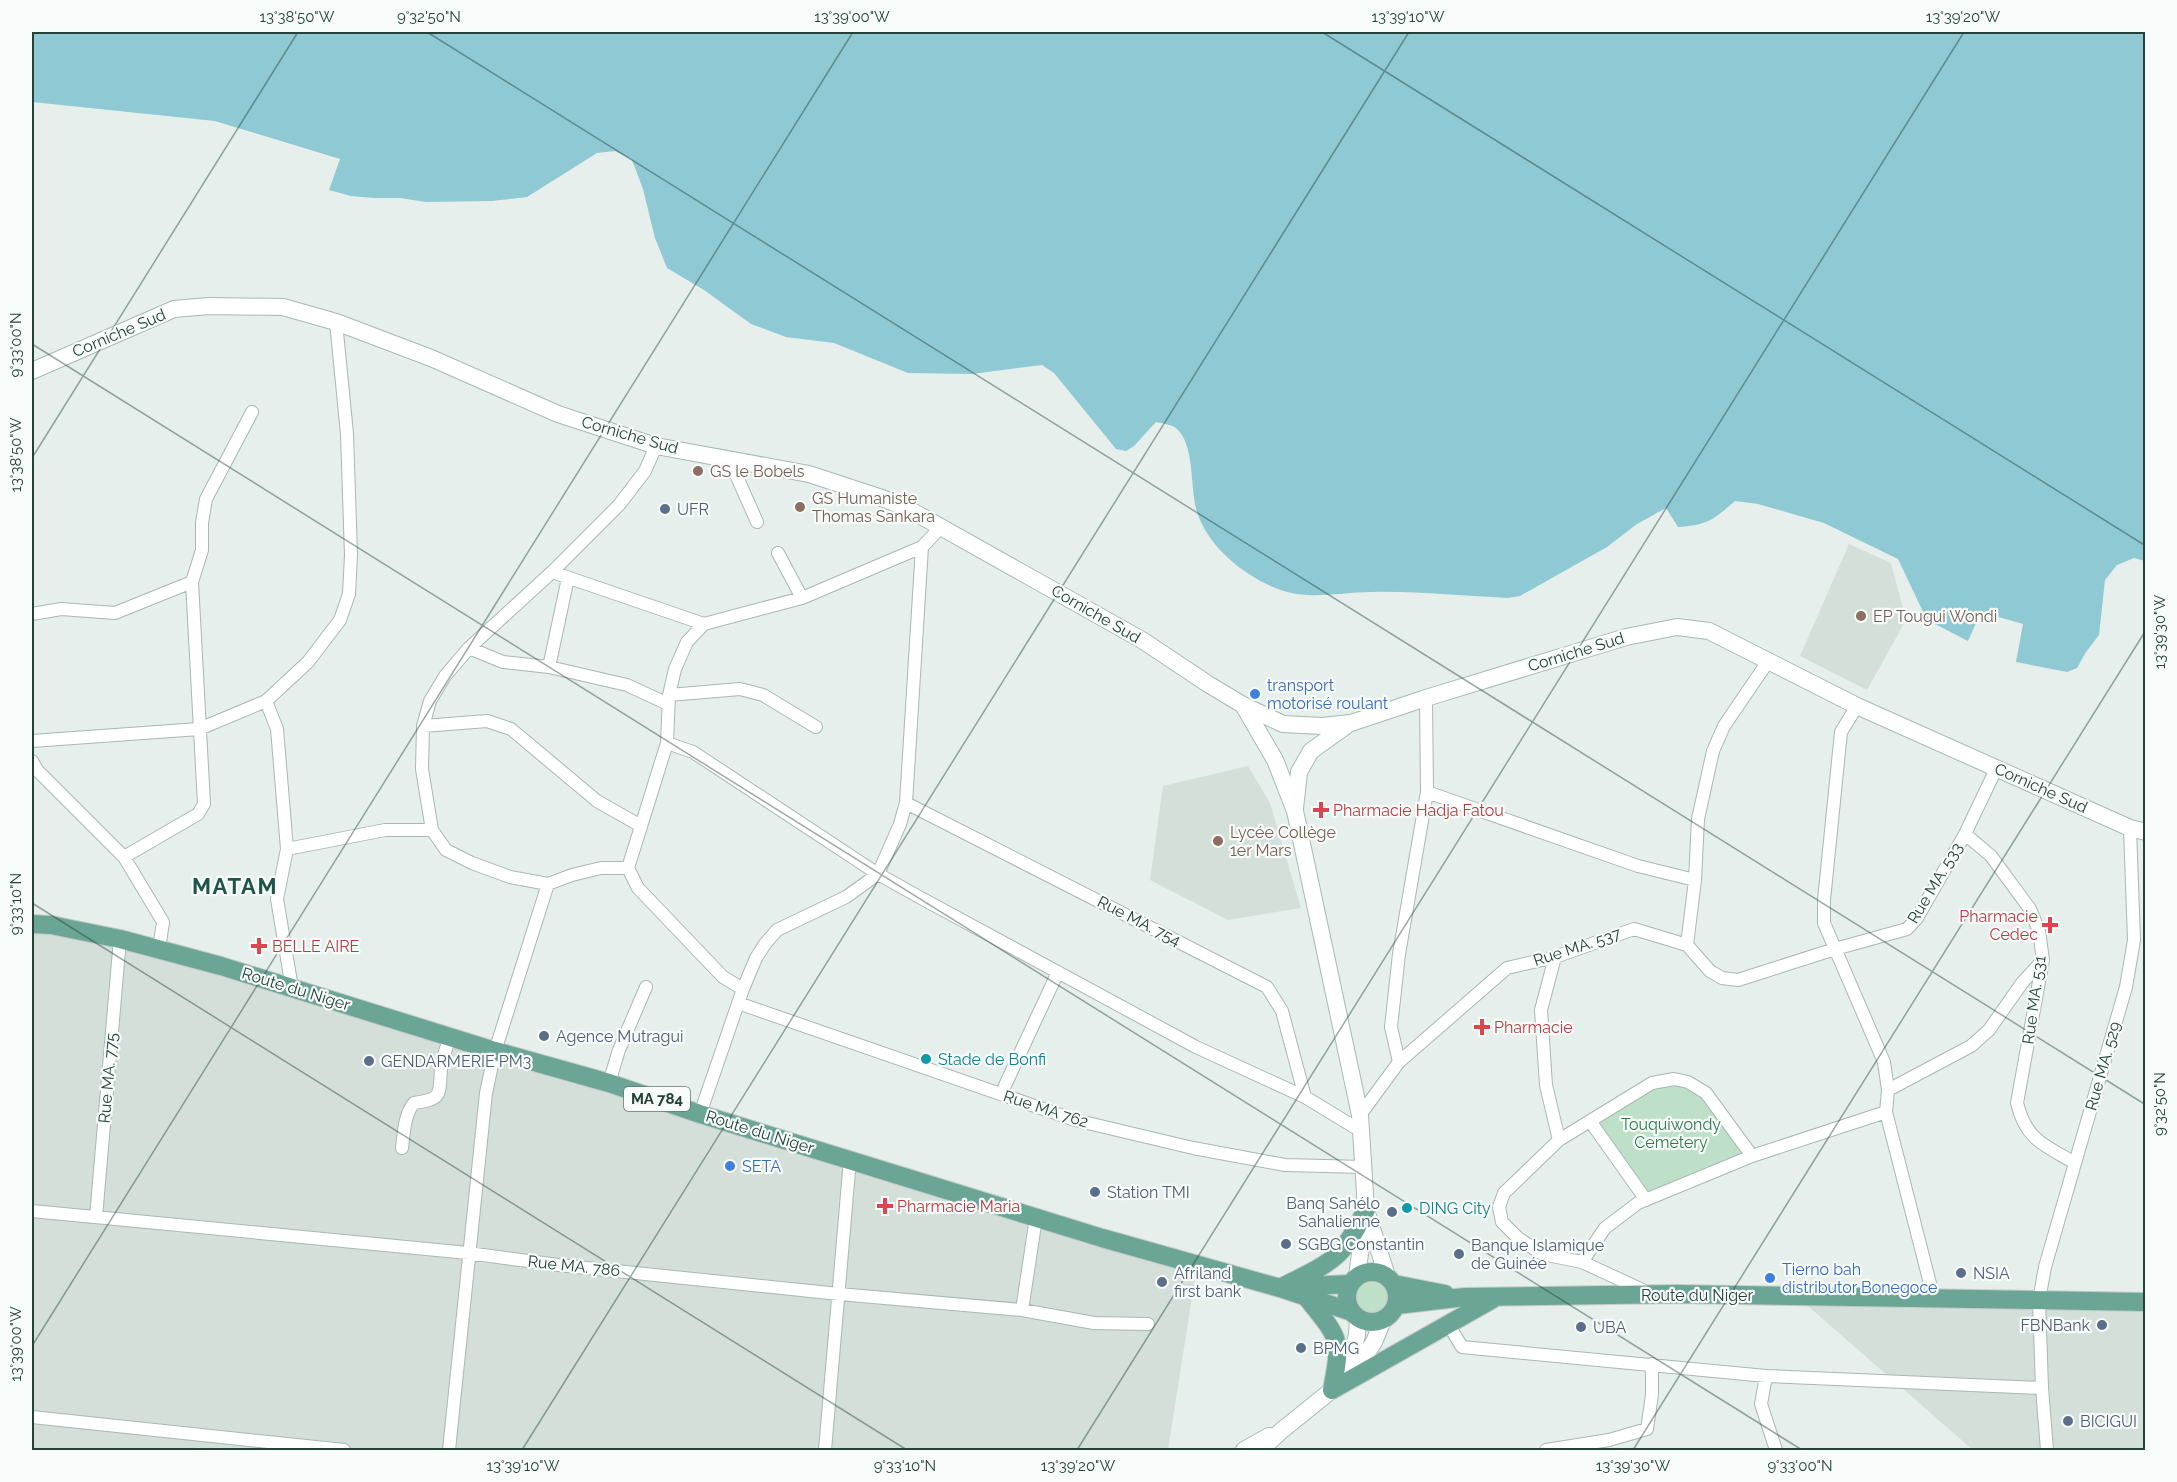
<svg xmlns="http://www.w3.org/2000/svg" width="2177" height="1482" font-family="Raleway,sans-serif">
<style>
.built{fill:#d4dfda}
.green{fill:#bfe0c8}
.water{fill:#8ec9d4}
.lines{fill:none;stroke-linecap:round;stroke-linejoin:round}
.street-casing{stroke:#a8b8b2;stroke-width:14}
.secondary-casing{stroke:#a4bbb3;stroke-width:18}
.primary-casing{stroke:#c2cac8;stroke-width:20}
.street{stroke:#fff;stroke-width:12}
.secondary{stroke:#fff;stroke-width:16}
.primary{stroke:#6aa596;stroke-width:18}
.ticks{fill:none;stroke:#24423a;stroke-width:1.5;stroke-opacity:0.45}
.education-dot{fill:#8d6e63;stroke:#f7fbf9;stroke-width:2}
.service-dot{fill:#5c6f8a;stroke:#f7fbf9;stroke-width:2}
.shop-dot{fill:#3f7fe0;stroke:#f7fbf9;stroke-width:2}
.health-dot{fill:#e0444e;stroke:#f7fbf9;stroke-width:2}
.culture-dot{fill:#0f9aa8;stroke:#f7fbf9;stroke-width:2}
.labels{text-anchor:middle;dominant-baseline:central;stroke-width:4.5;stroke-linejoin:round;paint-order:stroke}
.shield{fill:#f7fbf9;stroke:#637a73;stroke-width:1.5}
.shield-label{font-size:15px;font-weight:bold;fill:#24423a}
.street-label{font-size:16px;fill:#24423a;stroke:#f7fbf9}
.education-label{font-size:16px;fill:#785e54;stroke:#f7fbf9;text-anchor:start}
.service-label{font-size:16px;fill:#4e5e75;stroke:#f7fbf9;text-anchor:start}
.shop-label{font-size:16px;fill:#366cbe;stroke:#f7fbf9;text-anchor:start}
.health-label{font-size:16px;fill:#be3a42;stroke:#f7fbf9;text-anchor:start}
.culture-label{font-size:16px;fill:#0d838f;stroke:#f7fbf9;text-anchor:start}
.park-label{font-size:16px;fill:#2d7a4b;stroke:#f7fbf9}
.district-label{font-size:22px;font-weight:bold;letter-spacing:1.5px;fill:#1f5548;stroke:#f7fbf9}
.neatline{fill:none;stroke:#24423a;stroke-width:2}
.ticks-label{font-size:15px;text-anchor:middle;fill:#24423a}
</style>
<rect width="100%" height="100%" fill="#e6efeb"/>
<!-- built -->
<path class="built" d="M 1849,544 L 1891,563 L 1906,620 L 1867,690 L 1800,656 Z
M 1248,766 L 1270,803 L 1301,908 L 1228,920 L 1150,880 L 1163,786 Z
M 32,924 L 120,939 L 1197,1265 L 1168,1450 L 32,1450 Z
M 1801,1300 L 2145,1304 L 2145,1450 L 1973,1450 Z"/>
<!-- green -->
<path class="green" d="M 1674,1079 L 1704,1096 L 1747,1155 L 1646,1196 L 1596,1124 L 1655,1085 Z
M1350 1296a22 22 0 1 1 44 0a22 22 0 1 1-44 0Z"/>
<!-- water -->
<path class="water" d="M 32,32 L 2145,32 L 2145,561 L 2134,558 L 2117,565 L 2105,580 L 2099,635 L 2086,652 L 2077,668 L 2067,672 L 2016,662 L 2023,624 L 1981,612 L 1968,641 L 1927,620 L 1898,559 L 1824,523 L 1758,504 L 1735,501 C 1713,520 1708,525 1678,527 L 1666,508 L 1637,524 L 1607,547 L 1520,596 L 1508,598 C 1463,596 1417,591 1372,592 C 1336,592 1307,602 1273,587 C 1241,573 1208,546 1197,512 C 1190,490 1195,445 1177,429 C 1173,425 1162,423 1156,422 L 1134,446 L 1126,451 L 1116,449 L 1054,373 L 1042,365 L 972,374 L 908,373 L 834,343 L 786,337 L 751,324 L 704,290 L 667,268 L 655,238 L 643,189 L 632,160 L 615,151 L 597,153 L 527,197 L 492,201 L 426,202 L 400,198 L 374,198 L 351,196 L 329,190 L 340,159 L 215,121 L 32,102 Z"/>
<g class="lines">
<!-- street casing -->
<g class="street-casing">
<path id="street" d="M 732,458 L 737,477 L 757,522
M 778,553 L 802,598
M 552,572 L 704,624
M 32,614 L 61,609 L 115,613 L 192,582
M 469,648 L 503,662 L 549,667 L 627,685 L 668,704
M 549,667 L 568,578
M 669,695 L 740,689 L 763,695 L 816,727
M 266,701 L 277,729 L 287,849 L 277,899 L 292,988
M 1857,706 L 1841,732 L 1824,900 L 1824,923 L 1884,1062 L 1888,1090 L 1886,1112 L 1934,1299
M 423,726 L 487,721 L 511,729 L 597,801 L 641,826
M 32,741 L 199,729 L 266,701 L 308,662 L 340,620 L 349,594 L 351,555 L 347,434 L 336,322
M 667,743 L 693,752 L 878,874 L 921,898 L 1196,1047 L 1305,1097 L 1361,1131
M 32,761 L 37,770 L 124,857 L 163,922 L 159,949
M 1427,792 L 1638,866 L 1695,880
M 906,803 L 1267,987 L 1282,1011 L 1305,1097
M 432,830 L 422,769 L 423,726 L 430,701 L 445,676 L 469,648 L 552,572 L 619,505 L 645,471 L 656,446
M 1965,834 L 1991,856 L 2030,909 L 2039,931 L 2043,960 L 2017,1103 C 2026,1140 2044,1145 2075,1163
M 287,849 L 385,830 L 432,830 L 446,850 L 472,863 L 510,877 L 548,884 L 572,875 L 601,868 L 628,868
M 124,857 L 198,814 L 204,804 L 192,582 L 202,550 L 202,523 L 206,499 L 252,412
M 1687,945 L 1695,880 L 1698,819 L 1713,751 L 1724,726 L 1769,660
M 1555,957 L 1541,1010 L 1546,1085 L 1559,1140
M 743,989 L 723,977 L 638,888 L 628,868 L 667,743 L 669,695 L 675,669 L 687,642 L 704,624 L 802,598 L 922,547 L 942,526
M 738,1003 L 1075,1120 L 1193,1148 L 1285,1165 L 1364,1167
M 1399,1062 L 1391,1027 L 1399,954 L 1427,792 L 1426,698
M 609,1083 L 619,1050 L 646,987
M 1888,1090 L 1971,1046 L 1989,1030 L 2022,983 L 2042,961
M 1001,1094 L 1058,972
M 700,1114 L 743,989 L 756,958 L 765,944 L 777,930 L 846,897 L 878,874 L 900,824 L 906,803 L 922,547
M 1360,1115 L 1399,1062 L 1507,968 L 1555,957 L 1634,929 L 1687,945 L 1710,971 L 1722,978 L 1738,980 L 1835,949 L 1907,929 L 1917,918 L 1965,834 L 1996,769
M 1590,1121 L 1646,1200
M 402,1148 C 404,1133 404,1115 414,1103 C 443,1099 439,1095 441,1069 C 442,1058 447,1047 450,1036
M 32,1211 L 468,1253 L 558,1265 L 839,1294 L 1022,1310 L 1036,1218
M 96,1217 L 120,939
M 1582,1262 L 1542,1254 L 1518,1238 L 1502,1222 L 1499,1207 L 1504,1193 L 1559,1140 L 1652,1083 L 1674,1079 L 1688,1082 L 1706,1093 L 1752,1156
M 1649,1293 L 1582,1262 L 1605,1228 L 1638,1203 L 1752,1156 L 1886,1112
M 1022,1310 L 1094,1323 L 1148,1324
M 1448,1324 L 1462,1347 L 1766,1376 L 2042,1388
M 1766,1376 L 1761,1404 L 1776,1450
M 32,1417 L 344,1450
M 449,1450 L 486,1093 L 495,1051 L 548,884
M 825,1450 L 850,1159
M 1546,1450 L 1609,1440 L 1647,1429 L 1652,1395 L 1652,1364
M 2047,1450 L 2042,1388 L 2039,1300 L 2045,1267 L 2126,987 L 2134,940 L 2130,828"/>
</g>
<!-- secondary casing -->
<g class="secondary-casing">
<path id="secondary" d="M 32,371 L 174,309 L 209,306 L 283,307 L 336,322 L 431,358 L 558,414 L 656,446 L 809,474 L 879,497 L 905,507 L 1142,640 L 1208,684 L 1243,705 L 1283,724 L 1322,726 L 1351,723 L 1426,698 L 1626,637 L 1677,627 L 1709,631 L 1857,706 L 2130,828 L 2146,832
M 1243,705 L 1275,760 L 1295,811 L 1360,1115 L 1366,1210 L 1357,1276
M 1295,808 L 1299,772 L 1311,751 L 1346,726
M 1368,1216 L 1387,1276
M 1347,1372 L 1357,1335 L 1358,1317
M 1244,1450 L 1269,1436
M 1261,1450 L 1281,1431 L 1332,1390 L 1366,1354 L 1374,1342 L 1383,1320"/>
</g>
<!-- primary casing -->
<g class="primary-casing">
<path id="primary" d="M 32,924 L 51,925 L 120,939 L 221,966 L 495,1051 L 609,1083 L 700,1114 L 1102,1238 L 1280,1288 L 1352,1312
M1347 1297a25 25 0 1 1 50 0a25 25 0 1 1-50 0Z
M 1394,1284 L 1445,1294
M 1288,1287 L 1350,1284
M 1280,1288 C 1299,1278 1322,1269 1338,1254 C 1350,1242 1358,1225 1366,1210
M 1307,1298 C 1340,1339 1342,1338 1332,1390
M 1397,1305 L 1465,1297 L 1677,1294 L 2146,1302
M 1332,1390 L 1493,1299"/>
</g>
<!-- street -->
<use href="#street" class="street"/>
<!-- secondary -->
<use href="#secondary" class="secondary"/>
<!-- primary -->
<use href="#primary" class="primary"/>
</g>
<!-- ticks -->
<path class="ticks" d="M 427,32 L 2146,1105M 1322,32 L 2146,546M 32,344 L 1802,1450M 32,458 L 298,32M 32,903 L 907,1450M 32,1346 L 853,32M 522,1450 L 1409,32M 1077,1450 L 1964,32M 1633,1450 L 2146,630"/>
<!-- markers -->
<g class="education-dot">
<circle cx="698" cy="471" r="6"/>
<circle cx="800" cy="507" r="6"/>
<circle cx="1861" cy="616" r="6"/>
<circle cx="1218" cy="841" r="6"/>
</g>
<g class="service-dot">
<circle cx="665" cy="509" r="6"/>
<circle cx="544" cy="1036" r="6"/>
<circle cx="369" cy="1061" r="6"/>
<circle cx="1095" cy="1192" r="6"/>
<circle cx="1392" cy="1212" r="6"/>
<circle cx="1286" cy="1244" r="6"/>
<circle cx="1459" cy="1254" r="6"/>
<circle cx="1961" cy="1273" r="6"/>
<circle cx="1162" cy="1282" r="6"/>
<circle cx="2102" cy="1325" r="6"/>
<circle cx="1581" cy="1327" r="6"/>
<circle cx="1301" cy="1348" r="6"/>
<circle cx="2068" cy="1421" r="6"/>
</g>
<g class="shop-dot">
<circle cx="1255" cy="694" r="6"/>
<circle cx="730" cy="1166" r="6"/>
<circle cx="1770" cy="1278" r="6"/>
</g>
<g class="health-dot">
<path d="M1318 801h6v6h6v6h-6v6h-6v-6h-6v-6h6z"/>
<path d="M2047 916h6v6h6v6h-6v6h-6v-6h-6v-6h6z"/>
<path d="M256 937h6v6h6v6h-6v6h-6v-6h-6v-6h6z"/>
<path d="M1479 1018h6v6h6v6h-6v6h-6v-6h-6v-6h6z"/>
<path d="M882 1197h6v6h6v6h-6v6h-6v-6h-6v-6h6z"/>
</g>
<g class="culture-dot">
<circle cx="926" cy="1059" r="6"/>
<circle cx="1407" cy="1208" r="6"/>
</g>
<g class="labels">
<!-- shield labels -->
<rect class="shield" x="624" y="1087" width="66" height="24" rx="4.5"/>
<g class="shield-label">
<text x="657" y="1099">MA 784</text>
</g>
<!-- street labels -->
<g class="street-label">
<text transform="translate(119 333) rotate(-23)">Corniche Sud</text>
<text transform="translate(630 435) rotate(16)">Corniche Sud</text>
<text transform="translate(1096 614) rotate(30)">Corniche Sud</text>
<text transform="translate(1576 652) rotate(-17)">Corniche Sud</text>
<text transform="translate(2041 788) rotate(24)">Corniche Sud</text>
<text transform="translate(1935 883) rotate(-59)">Rue MA. 533</text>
<text transform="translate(1139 921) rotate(27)">Rue MA. 754</text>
<text transform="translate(1577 947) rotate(-18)">Rue MA. 537</text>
<text transform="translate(296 989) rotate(17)">Route du Niger</text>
<text transform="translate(2034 1000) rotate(-82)">Rue MA. 531</text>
<text transform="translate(2103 1066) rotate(-74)">Rue MA. 529</text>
<text transform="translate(108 1078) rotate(-85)">Rue MA. 775</text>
<text transform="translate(1046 1109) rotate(18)">Rue MA 762</text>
<text transform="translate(760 1132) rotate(17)">Route du Niger</text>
<text transform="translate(574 1266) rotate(6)">Rue MA. 786</text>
<text x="1697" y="1295">Route du Niger</text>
</g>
<!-- education labels -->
<g class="education-label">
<text x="710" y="471">GS le Bobels</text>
<text x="812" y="498">GS Humaniste<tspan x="812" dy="18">Thomas Sankara</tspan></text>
<text x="1873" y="616">EP Tougui Wondi</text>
<text x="1230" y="832">Lycée Collège<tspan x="1230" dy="18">1er Mars</tspan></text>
</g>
<!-- service labels -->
<g class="service-label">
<text x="677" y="509">UFR</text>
<text x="556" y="1036">Agence Mutragui</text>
<text x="381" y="1061">GENDARMERIE PM3</text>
<text x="1107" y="1192">Station TMI</text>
<text x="1380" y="1203" text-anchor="end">Banq Sahélo<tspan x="1380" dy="18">Sahalienne</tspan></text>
<text x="1298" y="1244">SGBG Constantin</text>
<text x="1471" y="1245">Banque Islamique<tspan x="1471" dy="18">de Guinée</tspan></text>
<text x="1174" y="1273">Afriland<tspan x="1174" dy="18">first bank</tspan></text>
<text x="1973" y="1273">NSIA</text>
<text x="2090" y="1325" text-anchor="end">FBNBank</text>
<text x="1593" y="1327">UBA</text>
<text x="1313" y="1348">BPMG</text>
<text x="2080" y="1421">BICIGUI</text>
</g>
<!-- shop labels -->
<g class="shop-label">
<text x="1267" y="685">transport<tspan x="1267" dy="18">motorisé roulant</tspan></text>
<text x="742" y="1166">SETA</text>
<text x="1782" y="1269">Tierno bah<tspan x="1782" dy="18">distributor Bonegoce</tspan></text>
</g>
<!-- health labels -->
<g class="health-label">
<text x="1333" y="810">Pharmacie Hadja Fatou</text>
<text x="2038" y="916" text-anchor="end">Pharmacie<tspan x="2038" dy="18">Cedec</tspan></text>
<text x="272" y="946">BELLE AIRE</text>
<text x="1494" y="1027">Pharmacie</text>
<text x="897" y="1206">Pharmacie Maria</text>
</g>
<!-- culture labels -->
<g class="culture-label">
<text x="938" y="1059">Stade de Bonfi</text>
<text x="1419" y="1208">DING City</text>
</g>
<!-- park labels -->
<g class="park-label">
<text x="1671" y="1124">Touquiwondy<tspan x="1671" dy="18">Cemetery</tspan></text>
</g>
<!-- district labels -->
<g class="district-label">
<text x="235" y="886">MATAM</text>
</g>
</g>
<!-- border -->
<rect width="2177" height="1482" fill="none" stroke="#f7fbf9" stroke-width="66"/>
<rect x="33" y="33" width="2111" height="1416" class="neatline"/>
<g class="ticks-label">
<text x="297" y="22">13°38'50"W</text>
<text x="429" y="22">9°32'50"N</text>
<text x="852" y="22">13°39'00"W</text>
<text x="1408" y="22">13°39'10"W</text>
<text x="1963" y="22">13°39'20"W</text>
<text transform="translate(16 345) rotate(-90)" y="5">9°33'00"N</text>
<text transform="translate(16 455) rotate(-90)" y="5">13°38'50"W</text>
<text transform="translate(2160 632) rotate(-90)" y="5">13°39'30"W</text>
<text transform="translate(16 904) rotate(-90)" y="5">9°33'10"N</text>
<text transform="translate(2160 1104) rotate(-90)" y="5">9°32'50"N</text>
<text transform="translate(16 1344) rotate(-90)" y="5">13°39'00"W</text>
<text x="523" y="1471">13°39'10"W</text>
<text x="905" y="1471">9°33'10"N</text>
<text x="1078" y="1471">13°39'20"W</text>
<text x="1633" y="1471">13°39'30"W</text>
<text x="1800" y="1471">9°33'00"N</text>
</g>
</svg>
